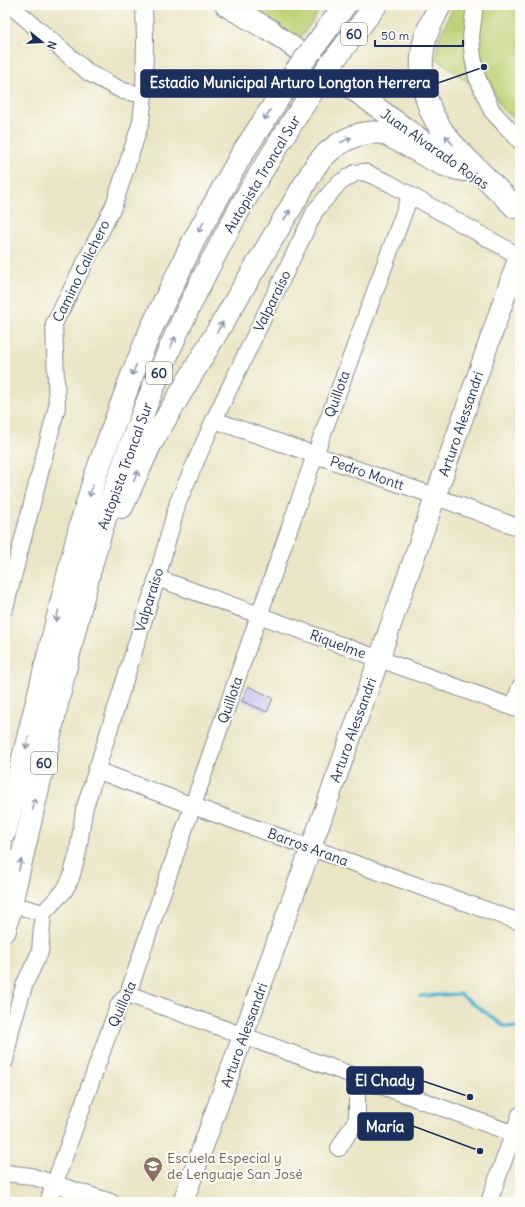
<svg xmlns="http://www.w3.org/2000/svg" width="525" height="1207" font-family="Delius,sans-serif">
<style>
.green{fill:#bdd174;stroke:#6c8069}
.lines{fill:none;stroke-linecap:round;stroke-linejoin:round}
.stream{stroke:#4db2cc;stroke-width:3.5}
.building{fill:#b9b1ed}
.minor-casing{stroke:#838a92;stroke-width:18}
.major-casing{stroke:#838a92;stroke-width:22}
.highway-casing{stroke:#838a92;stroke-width:24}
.minor{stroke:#fff;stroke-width:16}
.major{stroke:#fff;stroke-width:20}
.highway{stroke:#fff;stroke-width:22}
.highway-bridge-casing{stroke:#838a92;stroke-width:24;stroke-linecap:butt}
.highway-bridge{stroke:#fff;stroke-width:22}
.oneway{stroke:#8d97ae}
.labels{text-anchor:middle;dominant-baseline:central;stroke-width:4;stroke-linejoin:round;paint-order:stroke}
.shield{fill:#fdfcf7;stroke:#5f6c8c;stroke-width:1}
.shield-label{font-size:13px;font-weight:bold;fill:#1b2f5e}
.street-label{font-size:14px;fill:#1b2f5e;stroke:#fdfcf7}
.education-label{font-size:14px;fill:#785e54;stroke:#fdfcf7;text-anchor:start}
.leader{fill:none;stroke:#1b2f5e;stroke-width:1.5}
.callout-dot{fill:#1b2f5e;stroke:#fdfcf7;stroke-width:1.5}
.callout{fill:#1b2f5e;stroke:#1b2f5e;stroke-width:1.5}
.callout-label{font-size:15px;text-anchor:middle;font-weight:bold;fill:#fff}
</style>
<rect width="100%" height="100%" fill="#fdfcf7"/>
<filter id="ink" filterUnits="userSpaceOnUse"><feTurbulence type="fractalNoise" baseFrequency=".025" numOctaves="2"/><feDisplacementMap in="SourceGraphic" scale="8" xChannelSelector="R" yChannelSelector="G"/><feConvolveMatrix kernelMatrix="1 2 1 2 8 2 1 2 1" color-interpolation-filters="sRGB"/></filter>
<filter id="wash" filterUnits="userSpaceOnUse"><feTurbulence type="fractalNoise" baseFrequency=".012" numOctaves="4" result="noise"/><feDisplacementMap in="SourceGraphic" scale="16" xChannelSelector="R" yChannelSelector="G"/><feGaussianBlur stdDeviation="0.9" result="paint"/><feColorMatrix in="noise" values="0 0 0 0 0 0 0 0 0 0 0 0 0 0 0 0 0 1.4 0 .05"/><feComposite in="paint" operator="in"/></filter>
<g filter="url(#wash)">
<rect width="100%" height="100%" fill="#ebe5c5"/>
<!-- green -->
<path class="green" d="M 250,5 L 322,5 L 313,20 L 298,41 Z
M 454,5 L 520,5 L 520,122 L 501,108 L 487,76 L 469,83 L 436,58 L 438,41 Z"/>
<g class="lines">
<!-- stream -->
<path class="stream" d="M 420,996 L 460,994 L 504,1026 L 520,1028"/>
</g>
<g id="blocks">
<!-- building -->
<path class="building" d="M 248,686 L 273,698 L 267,712 L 242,701 Z"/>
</g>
</g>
<g filter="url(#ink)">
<use href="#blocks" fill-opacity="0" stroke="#838a92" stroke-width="1"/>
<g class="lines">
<!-- minor casing -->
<g class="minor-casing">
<path id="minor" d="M 10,5 L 89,73 L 123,91 L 144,95
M 475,5 L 471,37 L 473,57 L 477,77 L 492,111 L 520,141
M 214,420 L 426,493 L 520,528
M 157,578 L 520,710
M 5,608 L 57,407 L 54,324 L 114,205 L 141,122 L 144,95 L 145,38 L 144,5
M 513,708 L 520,687
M 96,770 L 193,806 L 520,922
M 25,908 L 43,913
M 128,994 L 520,1136
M 5,1061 L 11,1030 L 25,983 L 40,952 L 43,913 L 64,891 L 71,878 L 78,852 L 84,810 L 157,578 L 178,502 L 214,420 L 315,211 L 338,184 L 355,173 L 364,172 L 389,183 L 519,256
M 339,1148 L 357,1119 L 357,1078
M 5,1173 L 31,1176 L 111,1202
M 48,1202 L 119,1004 L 128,994 L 158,905 L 315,455 L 410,196
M 489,1202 L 520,1115"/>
</g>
<!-- major casing -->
<g class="major-casing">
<path id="major" d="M 271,31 L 450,160
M 183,1202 L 379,659 L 519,256 L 520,257"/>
</g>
<!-- highway casing -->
<g class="highway-casing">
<path id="highway" d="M 226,5 L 271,31
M 440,5 C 435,16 428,27 425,39 C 417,70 424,106 443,132 C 451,144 462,154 472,164 C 486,178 501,193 515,207
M 311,51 L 345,5
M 331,64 L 376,5
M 122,507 L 150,445 L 316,165 C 331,146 356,129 382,133 C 386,134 390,136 393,138 C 410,145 425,157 442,164 C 448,167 456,168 463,170
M 5,831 L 80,527 L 95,477 L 131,378 L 151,329 L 194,240 L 242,154 L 296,71
M 5,930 C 21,860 38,791 53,721 C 68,658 82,594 101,531 C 136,420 182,312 239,210 C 263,167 289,127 316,86"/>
</g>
<!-- minor -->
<use href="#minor" class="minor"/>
<!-- major -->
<use href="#major" class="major"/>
<!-- highway -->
<use href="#highway" class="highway"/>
<!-- highway-bridge casing -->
<g class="highway-bridge-casing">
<path id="highway-bridge" d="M 296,71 L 311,51
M 316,86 L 331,64"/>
</g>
<!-- highway-bridge -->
<use href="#highway-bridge" class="highway-bridge"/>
</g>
<!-- one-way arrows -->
<defs><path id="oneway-shaft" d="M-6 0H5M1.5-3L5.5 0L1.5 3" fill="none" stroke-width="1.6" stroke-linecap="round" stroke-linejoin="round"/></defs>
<g class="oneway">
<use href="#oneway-shaft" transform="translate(267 115) rotate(123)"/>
<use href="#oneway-shaft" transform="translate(346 140) rotate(-25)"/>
<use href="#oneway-shaft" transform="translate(449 140) rotate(-130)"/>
<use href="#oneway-shaft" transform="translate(287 215) rotate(-59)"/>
<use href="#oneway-shaft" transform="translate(201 227) rotate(118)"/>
<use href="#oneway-shaft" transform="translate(220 327) rotate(-59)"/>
<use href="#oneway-shaft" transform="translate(173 342) rotate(-66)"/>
<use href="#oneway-shaft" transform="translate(134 370) rotate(113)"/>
<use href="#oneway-shaft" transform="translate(136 476) rotate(-66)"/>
<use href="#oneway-shaft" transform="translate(91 491) rotate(107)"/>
<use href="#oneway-shaft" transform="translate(57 616) rotate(104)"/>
<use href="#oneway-shaft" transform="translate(27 743) rotate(104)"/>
<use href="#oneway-shaft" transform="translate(34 804) rotate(-77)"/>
<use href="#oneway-shaft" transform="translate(20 865) rotate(-77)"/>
</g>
</g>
<!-- icons -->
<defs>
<g id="school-pin" transform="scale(1)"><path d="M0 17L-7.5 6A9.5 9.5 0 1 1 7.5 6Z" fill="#8d6e63" stroke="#fdfcf7"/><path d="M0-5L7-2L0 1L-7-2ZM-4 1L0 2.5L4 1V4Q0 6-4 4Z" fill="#fff"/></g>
</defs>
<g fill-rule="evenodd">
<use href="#school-pin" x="153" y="1166"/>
</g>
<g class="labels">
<!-- shield labels -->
<g class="shield">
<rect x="341" y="23" width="26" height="22" rx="3"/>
<rect x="146" y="362" width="26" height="22" rx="3"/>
<rect x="31" y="752" width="26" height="22" rx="3"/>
</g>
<g class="shield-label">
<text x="354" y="34">60</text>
<text x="159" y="373">60</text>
<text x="44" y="763">60</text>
</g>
<!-- street labels -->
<g class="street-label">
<text transform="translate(435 149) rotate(35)">Juan Alvarado Rojas</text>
<text transform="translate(262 174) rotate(-59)">Autopista Troncal Sur</text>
<text transform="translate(81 271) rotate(-64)">Camino Calichero</text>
<text transform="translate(272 301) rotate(-64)">Valparaíso</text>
<text transform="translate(337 394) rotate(-70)">Quillota</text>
<text transform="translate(461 424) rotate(-71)">Arturo Alessandri</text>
<text transform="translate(125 466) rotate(-70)">Autopista Troncal Sur</text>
<text transform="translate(367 473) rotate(19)">Pedro Montt</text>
<text transform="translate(149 600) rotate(-73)">Valparaíso</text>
<text transform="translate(338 644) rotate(20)">Riquelme</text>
<text transform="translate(230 700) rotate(-71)">Quillota</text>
<text transform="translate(353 730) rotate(-70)">Arturo Alessandri</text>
<text transform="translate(308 847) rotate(20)">Barros Arana</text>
<text transform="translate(122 1004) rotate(-66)">Quillota</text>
<text transform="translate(244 1035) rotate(-70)">Arturo Alessandri</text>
</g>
<!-- education labels -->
<g class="education-label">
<text x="167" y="1158">Escuela Especial y<tspan x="167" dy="16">de Lenguaje San José</tspan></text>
</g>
</g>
<!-- callouts -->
<path class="leader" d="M484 67L438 83M470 1097L423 1081M480 1151L413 1126"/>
<g class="callout-dot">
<circle cx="484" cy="67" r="4"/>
<circle cx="470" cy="1097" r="4"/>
<circle cx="480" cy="1151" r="4"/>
</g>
<g class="callout">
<rect x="141" y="70" width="297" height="27" rx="4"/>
<rect x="347" y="1067" width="76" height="27" rx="4"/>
<rect x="358" y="1113" width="55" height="27" rx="4"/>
</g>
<g class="callout-label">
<text x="290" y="88">Estadio Municipal Arturo Longton Herrera</text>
<text x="385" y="1086">El Chady</text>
<text x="385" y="1132">María</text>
</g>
<!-- margin -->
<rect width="525" height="1207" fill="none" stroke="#fdfcf7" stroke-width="20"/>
<!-- north arrow -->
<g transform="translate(42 42) rotate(108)" stroke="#fdfcf7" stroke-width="3" paint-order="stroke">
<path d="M0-3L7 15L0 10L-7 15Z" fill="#1b2f5e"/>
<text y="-6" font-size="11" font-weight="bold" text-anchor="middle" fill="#1b2f5e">N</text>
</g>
<!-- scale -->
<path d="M375 40v6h88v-6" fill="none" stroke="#1b2f5e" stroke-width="2"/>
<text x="381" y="40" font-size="12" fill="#1b2f5e" stroke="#fdfcf7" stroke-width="3" paint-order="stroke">50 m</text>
</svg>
